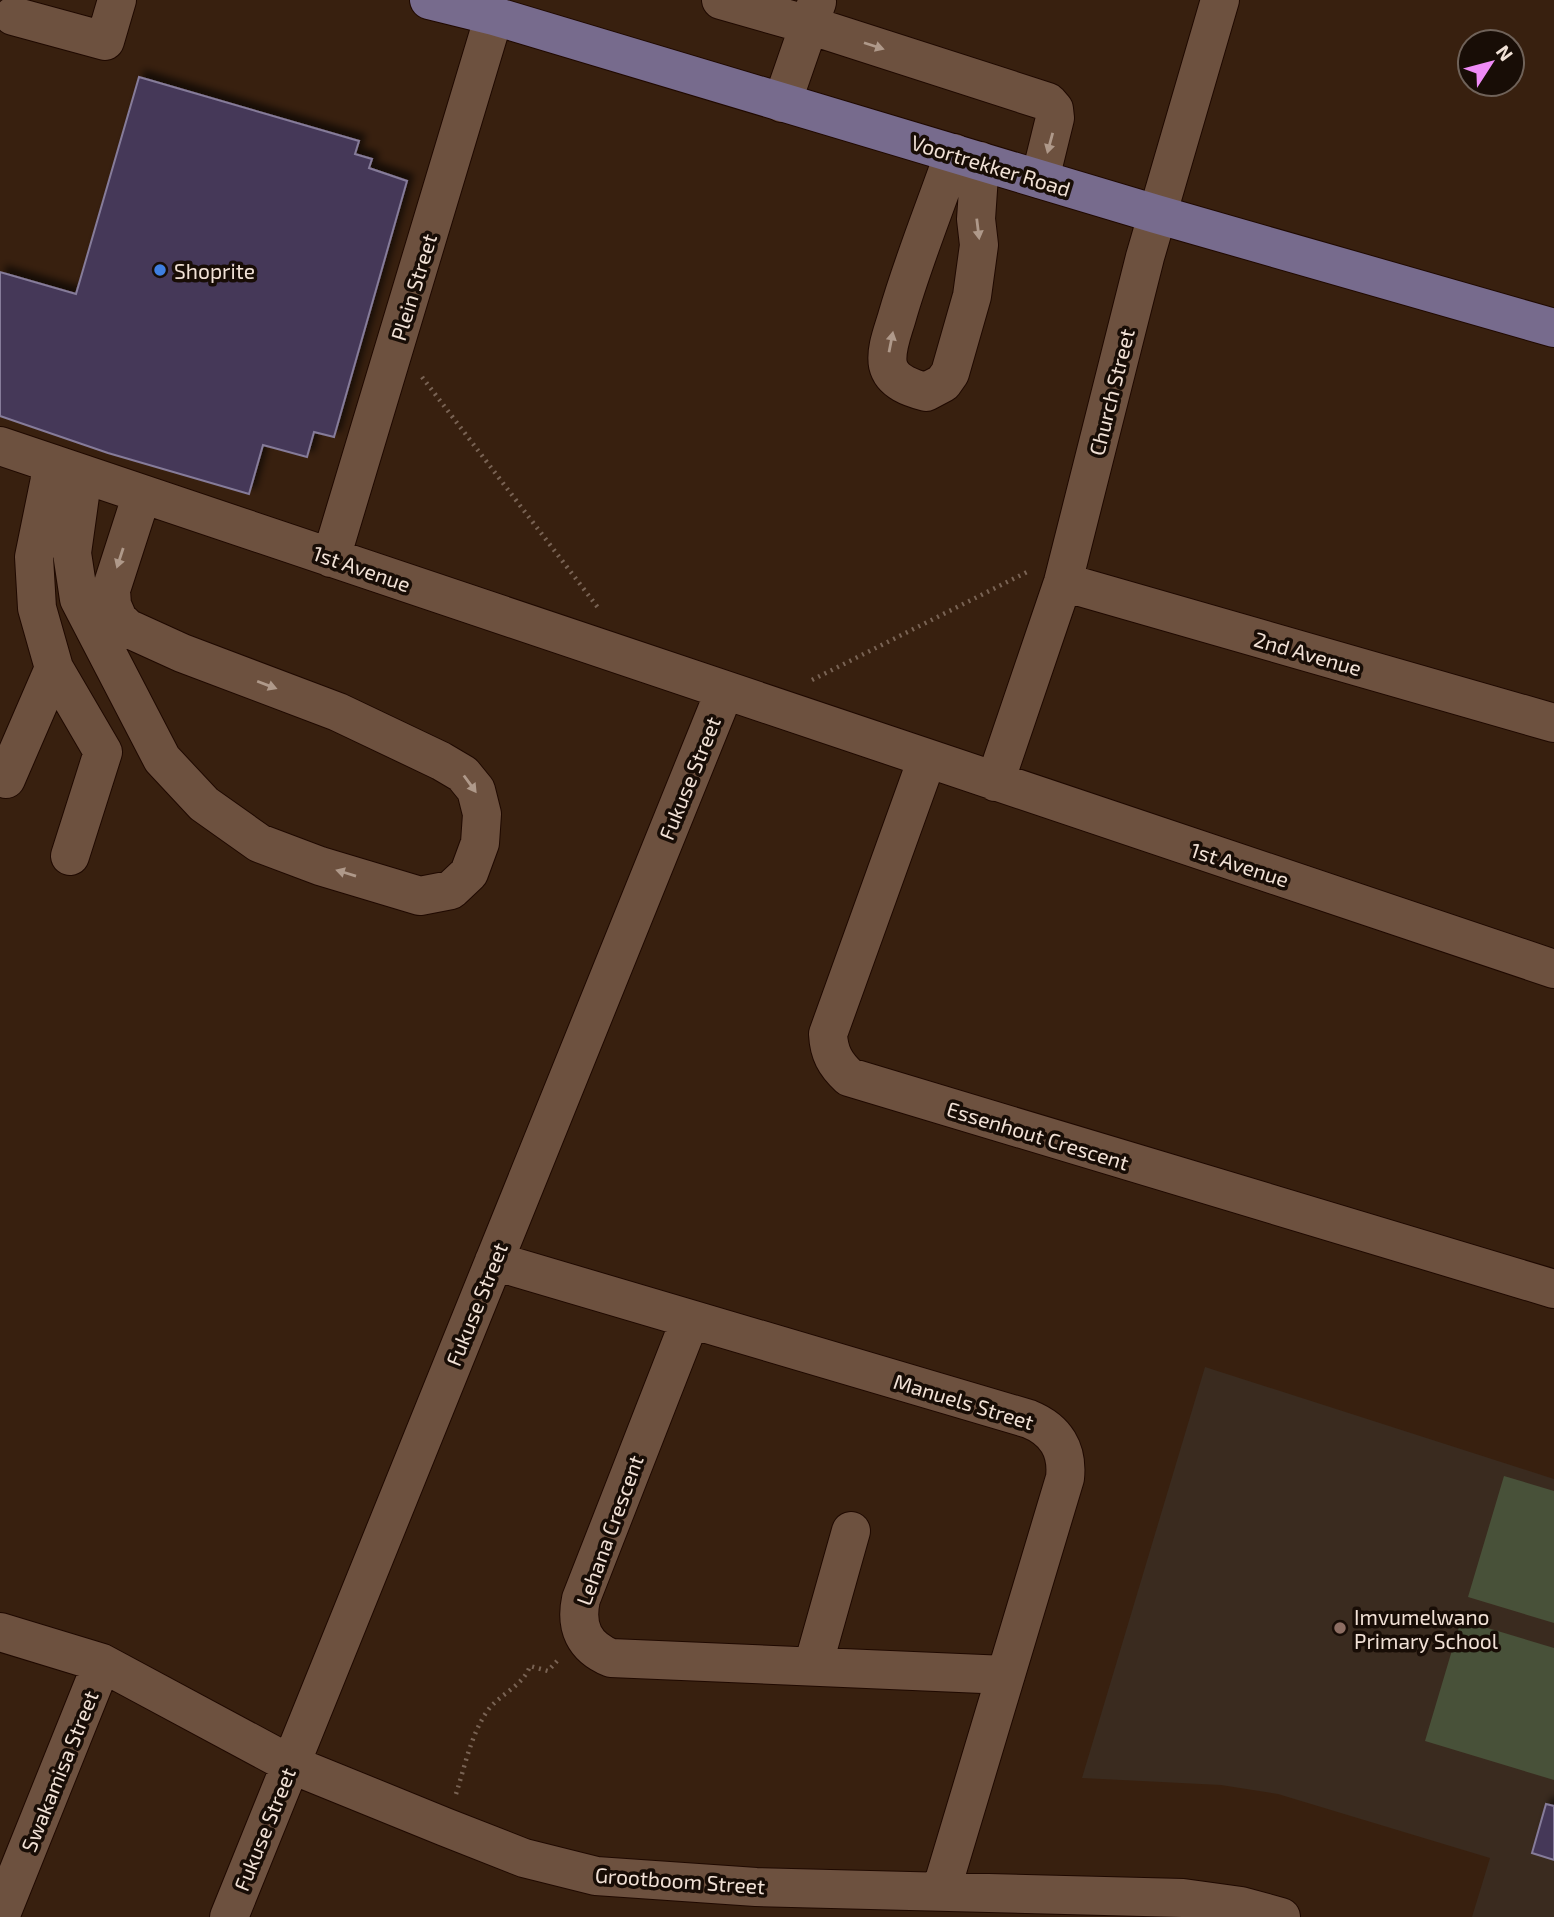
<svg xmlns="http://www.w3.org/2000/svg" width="1554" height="1917" font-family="'Exo 2',sans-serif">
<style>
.education{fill:#3a2b1f}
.green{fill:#485139}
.building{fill:#443859;stroke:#867c9a;stroke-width:2;filter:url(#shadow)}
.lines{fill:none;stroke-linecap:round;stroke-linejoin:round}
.minor-casing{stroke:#1f0900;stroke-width:40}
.major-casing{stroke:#1f0900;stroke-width:40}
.path{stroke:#796354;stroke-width:4.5;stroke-dasharray:2 5;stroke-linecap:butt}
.minor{stroke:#6d513f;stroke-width:38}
.major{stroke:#776b8d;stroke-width:38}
.oneway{fill:#af998a}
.shop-dot{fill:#3f7fe0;stroke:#180d06;stroke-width:2.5}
.education-dot{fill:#8d6e63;stroke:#180d06;stroke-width:2.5}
.labels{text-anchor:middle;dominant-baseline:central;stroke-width:7;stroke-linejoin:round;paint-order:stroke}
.street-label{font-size:21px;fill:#f1e1d6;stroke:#180d06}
.poi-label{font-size:21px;fill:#f1e1d6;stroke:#180d06;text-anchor:start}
</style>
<defs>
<filter id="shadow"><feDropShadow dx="6" dy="-6" stdDeviation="3.5" flood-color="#0009"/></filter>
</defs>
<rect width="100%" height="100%" fill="#38200f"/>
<!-- education -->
<path class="education" d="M 1205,1367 L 1554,1479 L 1554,1917 L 1472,1917 L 1490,1858 L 1278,1794 L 1221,1785 L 1082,1778 Z"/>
<!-- green -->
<path class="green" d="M 1504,1476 L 1554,1491 L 1554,1623 L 1468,1597 Z
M 1461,1620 L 1554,1648 L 1554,1780 L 1425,1741 Z"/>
<!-- building -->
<path class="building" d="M 139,77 L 359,141 L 355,154 L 372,159 L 369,168 L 407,181 L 334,437 L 314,432 L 307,457 L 263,445 L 249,494 L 108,453 L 0,416 L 0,272 L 76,294 Z
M 1546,1804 L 1554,1806 L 1554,1860 L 1532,1853 Z"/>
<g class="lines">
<!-- minor casing -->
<g class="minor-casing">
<path id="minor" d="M 721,0 L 809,25 L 1048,102 L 1054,109 L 1055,118 L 1040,179
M 13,16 L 105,41 L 117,0
M 782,103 L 817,2
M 954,153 C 935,208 913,261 897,317 C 893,331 885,350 888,365 C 892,382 911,388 926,392 L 943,383 L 950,373 L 972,296 L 979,245 L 976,219 L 980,161
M 0,446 L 1554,969
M 53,464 L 34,557 L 37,608 L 54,668 L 103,752 L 70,856
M 83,474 L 72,553 L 79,599 L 162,759 L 204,804 L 259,843 L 320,866 L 420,896 L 451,890 L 469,873 L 480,843 L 482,814 L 476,790 L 463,774 L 441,761 L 338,712 L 182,653 L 127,628 L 118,619 L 112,605 L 111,590 L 142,494
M 331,558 L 494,16
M 1063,582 L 1554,723
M 927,759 L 828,1034 C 829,1053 835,1064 849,1077 L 1554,1289
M 6,779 L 54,668
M 995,782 L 1063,582 L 1145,257 L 1220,0
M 494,1261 L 1029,1419 C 1056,1430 1068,1450 1065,1478 L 941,1891
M 690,1320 L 581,1599 C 575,1627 584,1647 611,1658 L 1006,1675
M 0,1632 L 102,1663 L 290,1764 L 445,1827 L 524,1858 L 596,1876 L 756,1887 L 1183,1898 L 1241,1906 L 1281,1917
M 813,1666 L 851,1531
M 0,1917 L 102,1663
M 229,1917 L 725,690"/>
</g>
<!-- major casing -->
<g class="major-casing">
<path id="major" d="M 429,0 L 494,16 L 1156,214 L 1554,328"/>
</g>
<!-- path -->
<path class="path" d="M 422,377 L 599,609
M 812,680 L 1029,571
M 456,1794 C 465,1766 471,1734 488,1710 C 500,1694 523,1686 530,1666 L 548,1671 L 557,1661"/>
<!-- minor -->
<use href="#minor" class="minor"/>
<!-- major -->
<use href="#major" class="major"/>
</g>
<!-- one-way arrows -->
<defs><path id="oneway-solid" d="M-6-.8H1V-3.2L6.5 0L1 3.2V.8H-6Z" transform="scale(1.75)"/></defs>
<g class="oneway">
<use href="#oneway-solid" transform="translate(874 46) rotate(18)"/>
<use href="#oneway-solid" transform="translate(1050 143) rotate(105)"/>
<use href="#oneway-solid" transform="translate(978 229) rotate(83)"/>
<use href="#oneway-solid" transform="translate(891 342) rotate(-79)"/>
<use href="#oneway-solid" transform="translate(120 558) rotate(108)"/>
<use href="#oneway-solid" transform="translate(267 685) rotate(21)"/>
<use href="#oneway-solid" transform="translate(470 784) rotate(54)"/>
<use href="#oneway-solid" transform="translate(346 873) rotate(-163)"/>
</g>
<!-- markers -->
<circle class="shop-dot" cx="160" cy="270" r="7"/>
<circle class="education-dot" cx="1340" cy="1628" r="7"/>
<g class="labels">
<!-- street labels -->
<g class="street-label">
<text transform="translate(991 165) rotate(17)">Voortrekker Road</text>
<text transform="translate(413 287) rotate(-73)">Plein Street</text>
<text transform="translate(1111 392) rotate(-76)">Church Street</text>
<text transform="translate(362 568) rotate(19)">1st Avenue</text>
<text transform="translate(1308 653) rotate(16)">2nd Avenue</text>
<text transform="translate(689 778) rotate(-68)">Fukuse Street</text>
<text transform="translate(1240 864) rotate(18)">1st Avenue</text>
<text transform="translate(1038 1135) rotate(17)">Essenhout Crescent</text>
<text transform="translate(476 1304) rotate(-68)">Fukuse Street</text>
<text transform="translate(964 1401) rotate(17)">Manuels Street</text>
<text transform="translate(609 1530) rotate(-70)">Lehana Crescent</text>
<text transform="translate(59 1771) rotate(-68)">Swakamisa Street</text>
<text transform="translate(264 1829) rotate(-68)">Fukuse Street</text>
<text transform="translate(680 1880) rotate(4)">Grootboom Street</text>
</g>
<!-- poi labels -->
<g class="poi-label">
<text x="174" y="270">Shoprite</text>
<text x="1354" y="1616">Imvumelwano<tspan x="1354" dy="24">Primary School</tspan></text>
</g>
</g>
<!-- north arrow -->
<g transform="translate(1491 63) rotate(54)"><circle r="33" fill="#180d06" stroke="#6f6259" stroke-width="2"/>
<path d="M0-5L12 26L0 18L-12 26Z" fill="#ef8bf7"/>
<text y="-10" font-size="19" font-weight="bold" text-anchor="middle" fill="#f1e1d6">N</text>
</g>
</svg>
